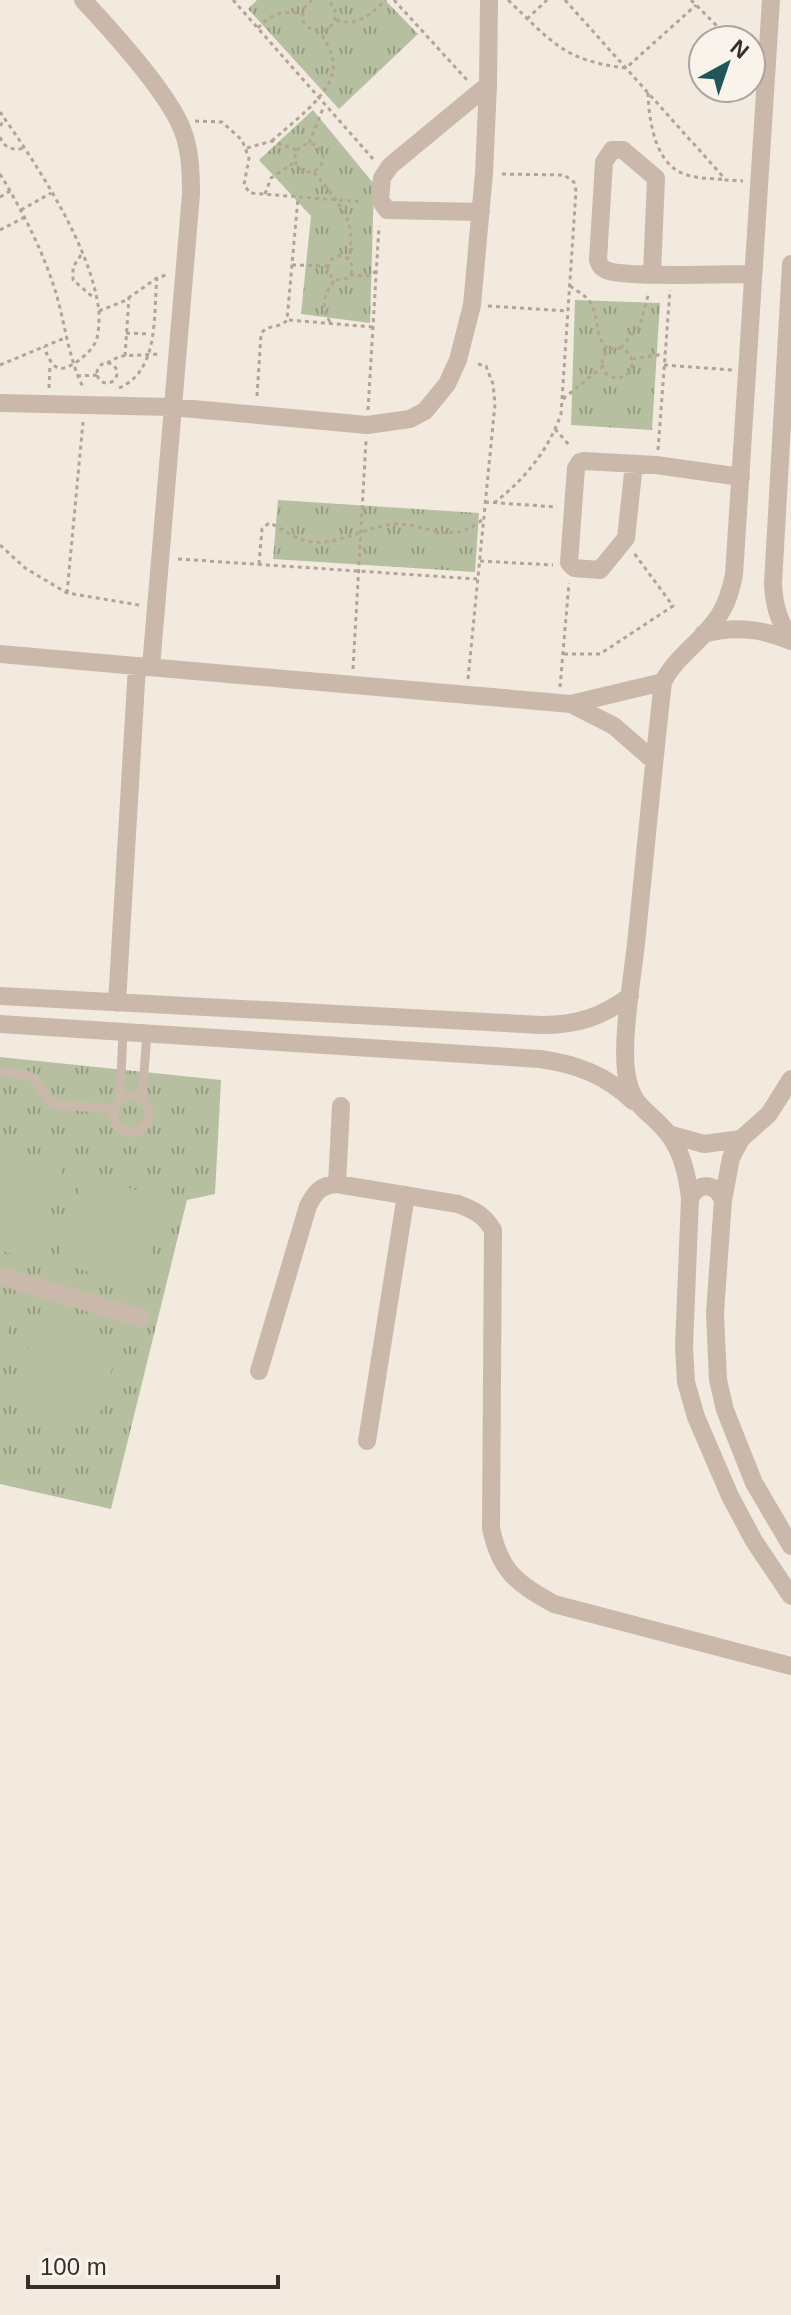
<svg xmlns="http://www.w3.org/2000/svg" width="791" height="2315" font-family="Helvetica,sans-serif">
<style>
.grass{fill:url(#grass-tufts)}
.garden{fill:#b6c0a0}
.lines{fill:none;stroke-linecap:round;stroke-linejoin:round}
.path{stroke:#b5a396;stroke-width:3;stroke-dasharray:4 4;stroke-linecap:butt}
.lane{stroke:#cab9ab;stroke-width:9}
.street{stroke:#cab9ab;stroke-width:18}
</style>
<defs>
<pattern id="grass-tufts" width="24" height="20" patternUnits="userSpaceOnUse" patternTransform="scale(2)"><rect width="24" height="20" fill="#b6c0a0"/><path d="M3 7l-1-3M5 7V3M7 7l1-3M15 17l-1-3M17 17v-4M19 17l1-3" fill="none" stroke="#959c83"/></pattern>
</defs>
<rect width="100%" height="100%" fill="#f2e9df"/>
<!-- grass -->
<path class="grass" d="M 257,0 L 385,0 L 418,34 L 339,109 L 248,9 Z
M 313,110 L 374,184 L 370,323 L 301,314 L 311,216 L 259,160 Z
M 575,300 L 660,303 L 652,430 L 571,425 Z
M 278,500 L 479,513 L 475,572 L 273,559 Z
M 0,1057 L 221,1080 L 215,1194 L 187,1200 L 111,1509 L 0,1484 Z"/>
<!-- garden -->
<path class="garden" d="M 0,1148 L 63,1168 L 34,1261 L 0,1250 Z
M 84,1174 L 168,1200 L 140,1288 L 57,1262 Z
M 0,1305 L 15,1309 L 0,1361 Z
M 37,1316 L 120,1339 L 96,1427 L 13,1404 Z"/>
<g class="lines">
<!-- path -->
<path class="path" d="M 233,0 L 373,159
M 312,0 L 303,9 L 303,21 C 316,41 341,29 334,6 L 326,0
M 394,0 L 467,80
M 508,0 C 551,41 564,61 626,68 L 696,5
M 565,0 L 726,180 L 743,181
M 691,0 L 731,40
M 527,19 L 547,0
M 336,20 C 358,27 371,14 386,0
M 258,28 C 270,14 283,10 302,14
M 648,93 C 649,121 655,166 687,175 C 699,179 713,178 726,180
M 0,112 C 37,165 93,249 99,313 C 99,321 99,330 97,338 C 94,348 86,355 78,361 C 58,375 52,368 44,347
M 195,121 L 222,122 L 242,140 L 249,158 L 244,185 L 250,193 L 363,202
M 0,126 L 5,119
M 0,137 C 4,148 13,151 25,148
M 272,141 C 291,123 338,91 333,62 C 332,51 325,41 320,32
M 309,143 L 324,106
M295 158a14 14 0 1 1 28 0a14 14 0 1 1-28 0Z
M 247,148 L 272,141 L 297,150
M 314,172 C 337,202 359,219 348,259
M 0,174 C 23,212 43,251 56,293 C 65,324 69,361 84,389
M 265,194 L 271,178 L 295,162
M 0,197 L 10,191
M 21,210 L 51,193
M 0,230 L 25,217
M 81,255 L 73,267 L 73,280 L 94,298
M328 268a12 12 0 1 1 24 0a12 12 0 1 1-24 0Z
M 292,265 L 328,266
M 350,275 L 369,276 L 376,271
M 570,286 C 577,291 585,295 590,302 C 600,318 594,338 609,350
M 488,306 L 568,311
M 99,311 L 124,301 L 157,278 L 169,274
M 289,320 L 373,327
M 330,322 C 320,306 324,292 336,279
M 126,333 L 150,334
M602 363a15 15 0 1 1 30 0a15 15 0 1 1-30 0Z
M 621,348 L 640,325 L 649,292
M 125,356 L 129,297
M 632,359 L 664,354
M 107,363 L 120,356 L 160,354
M97 373a10 10 0 1 1 20 0a10 10 0 1 1-20 0Z
M 0,365 L 67,337
M 664,365 L 732,370
M 77,376 L 97,375
M 49,388 L 50,364
M 119,388 C 160,370 153,316 157,278
M 257,396 L 261,334 C 266,324 280,329 287,320 L 298,198
M 563,399 L 602,367
M 368,410 L 379,226
M 555,429 L 571,447
M 658,450 L 670,290
M 485,502 L 557,507
M 494,503 C 524,480 548,451 561,414 L 576,191 L 574,182 L 564,175 L 502,174
M 0,545 L 25,568 L 67,593 L 139,605
M 178,559 L 477,579
M 480,561 L 553,565
M 259,564 L 262,529 L 269,523 C 285,529 296,541 314,542 C 339,544 363,529 387,525 C 421,518 448,550 483,519
M 67,593 L 83,422
M 564,654 L 600,654 L 673,606 L 634,553
M 353,669 L 366,441
M 468,679 L 495,404 L 493,384 L 486,366 L 474,363
M 560,687 L 569,583"/>
<!-- lane -->
<path class="lane" d="M 0,1072 L 30,1076 L 36,1080 L 49,1100 L 57,1105 L 113,1109
M113 1114a18 18 0 1 1 36 0a18 18 0 1 1-36 0Z
M 120,1099 L 123,1032
M 142,1100 L 147,1033"/>
<!-- street -->
<path class="street" d="M 83,0 C 112,31 161,85 179,122 C 190,144 191,169 191,194 L 151,667
M 771,0 L 734,575 C 731,588 728,601 721,612 C 706,639 677,654 663,682 C 653,769 645,856 636,944 C 632,979 622,1037 626,1071 C 632,1111 649,1108 669,1135 C 683,1154 687,1175 690,1198 L 684,1347 L 686,1382 L 696,1417 L 730,1496 L 754,1541 L 791,1596
M 481,212 L 387,210 L 380,200 L 382,178 L 390,166 L 488,85
M 791,264 L 773,584 C 774,606 779,621 791,640
M 652,274 L 656,178 L 623,150 L 612,150 L 604,162 L 598,260 C 600,265 600,267 606,270 C 621,278 728,274 753,274
M 0,403 L 171,407 L 367,425 L 410,419 L 425,411 L 447,384 L 458,360 L 472,305 L 484,173 L 488,85 L 489,0
M 634,464 L 626,538 L 600,570 L 574,568 L 569,563 L 576,468 L 580,462 L 584,461 L 656,465 L 741,477
M 703,634 C 734,626 761,628 791,641
M 0,654 L 571,704 L 663,682
M 571,704 L 614,726 L 654,761
M 0,996 L 542,1025 C 577,1025 602,1017 630,996
M 117,1003 L 137,666
M 0,1024 L 540,1059 C 576,1064 606,1075 633,1101
M 791,1079 L 769,1114 L 741,1139 L 731,1158 L 723,1200 L 715,1313 L 718,1380 L 725,1410 L 754,1483 L 791,1546
M 668,1134 L 704,1144 L 741,1139
M 337,1184 L 341,1106
M 690,1198 C 700,1181 715,1183 723,1200
M 0,1276 L 141,1318
M 259,1371 L 308,1206 C 315,1192 321,1185 337,1184 L 458,1204 C 474,1210 484,1215 493,1230 L 491,1528 C 500,1572 517,1583 554,1604 L 791,1666
M 367,1441 L 406,1195"/>
</g>
<!-- north arrow -->
<g transform="translate(727 64) rotate(40)"><circle r="38" fill="#f9f3ec" stroke="#aca49e" stroke-width="2"/>
<path d="M0-6L14 30L0 20L-14 30Z" fill="#215558"/>
<text y="-12" font-size="22" font-weight="bold" text-anchor="middle" fill="#382e2a">N</text>
</g>
<!-- scale -->
<path d="M28 2275v12h250v-12" fill="none" stroke="#382e2a" stroke-width="4"/>
<text x="40" y="2275" font-size="24" fill="#382e2a" stroke="#f9f3ec" stroke-width="6" paint-order="stroke">100 m</text>
</svg>
